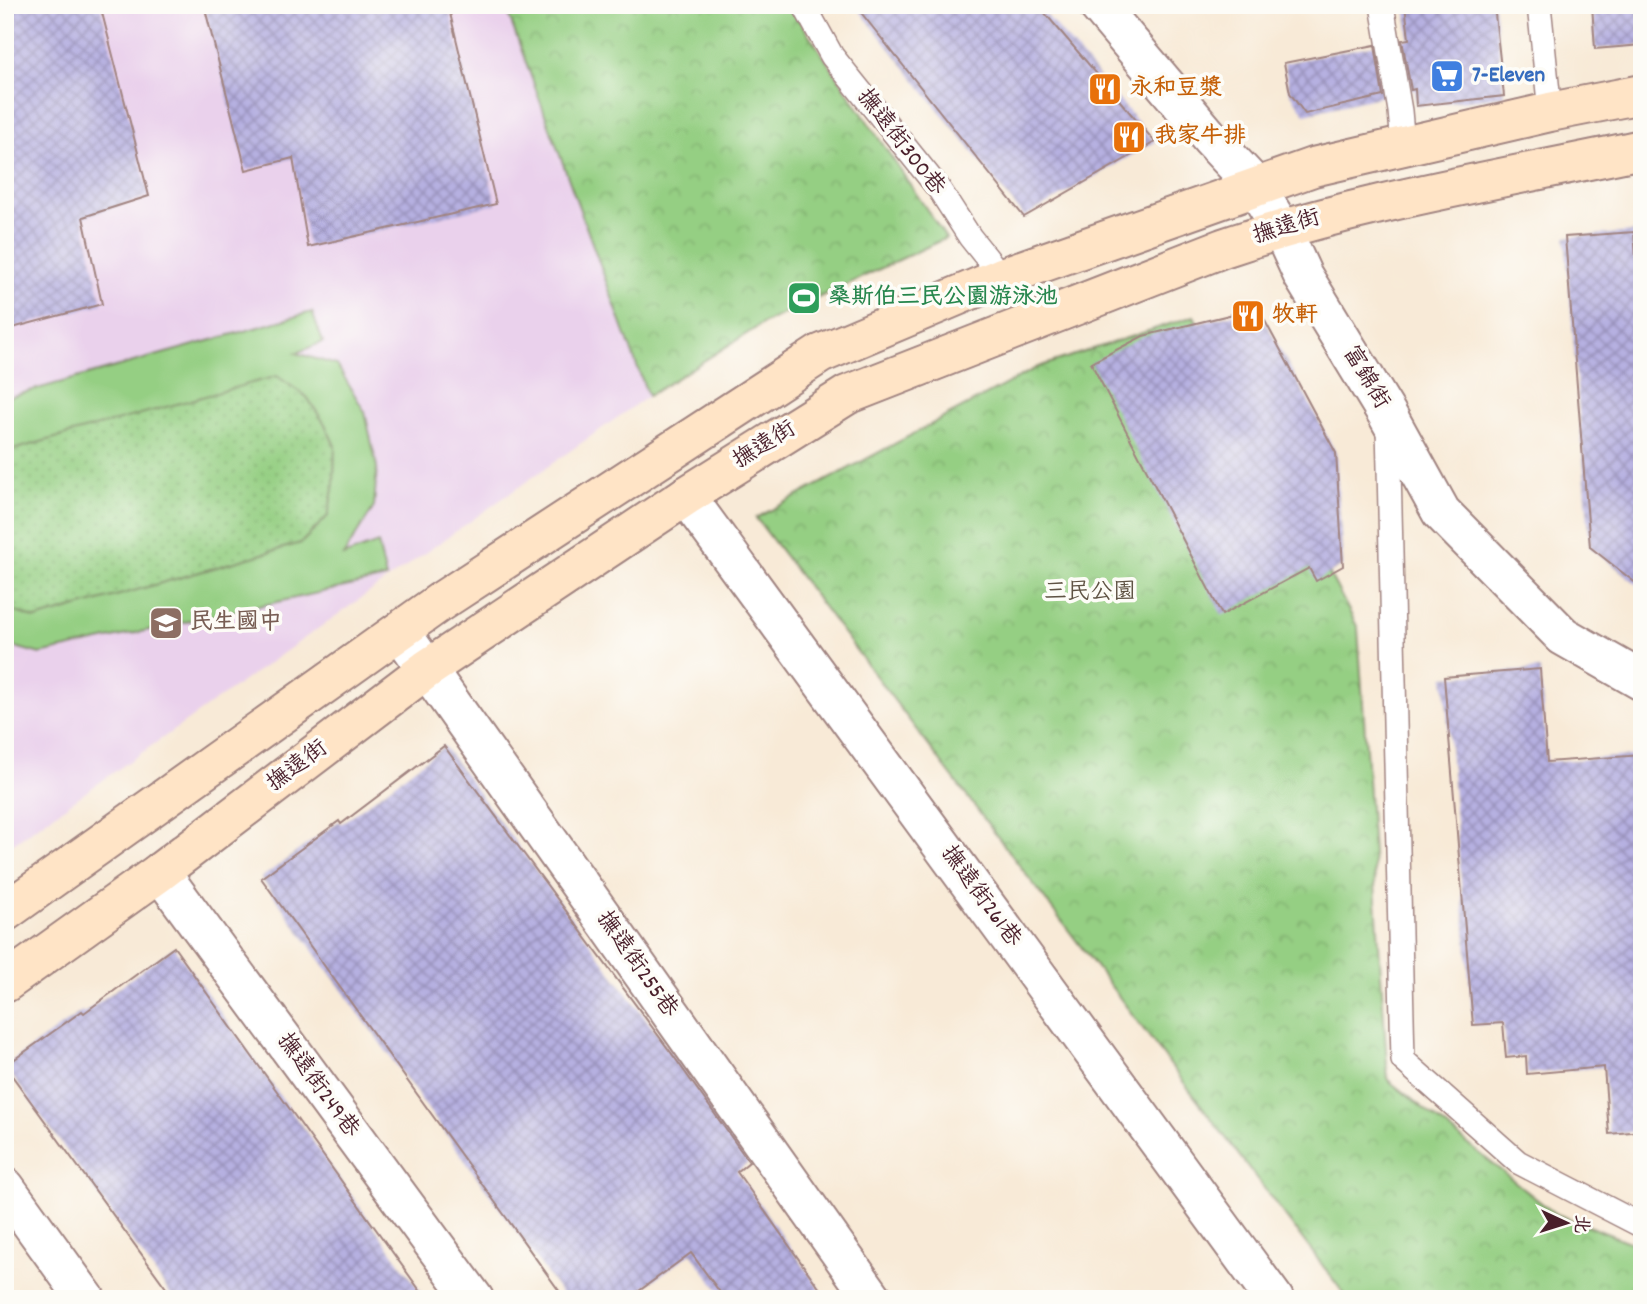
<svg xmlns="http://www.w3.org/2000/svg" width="1647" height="1304" font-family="Dekko,'LXGW WenKai TC',sans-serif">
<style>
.built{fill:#ead1ec}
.grass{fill:url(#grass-dots);stroke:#707757;stroke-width:2}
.park{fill:url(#park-crowns);stroke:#707757;stroke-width:2}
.garden{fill:#95cf83;stroke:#707757;stroke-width:2}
.building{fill:url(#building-cross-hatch)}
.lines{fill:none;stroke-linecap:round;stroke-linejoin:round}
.lane-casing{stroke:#a18481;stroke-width:26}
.street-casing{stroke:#a18481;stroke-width:42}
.secondary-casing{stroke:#a18481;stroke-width:42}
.lane{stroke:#fff;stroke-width:23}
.street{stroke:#fff;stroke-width:38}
.secondary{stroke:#ffe4c6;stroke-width:38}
.labels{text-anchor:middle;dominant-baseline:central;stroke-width:7;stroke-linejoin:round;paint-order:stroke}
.shop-label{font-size:23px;font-weight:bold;fill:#366cbe;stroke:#fdfcf7;text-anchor:start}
.food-label{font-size:23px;font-weight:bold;fill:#c56008;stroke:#fdfcf7;text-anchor:start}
.street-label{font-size:23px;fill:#4a1f2b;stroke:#fdfcf7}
.leisure-label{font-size:23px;font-weight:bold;fill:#27864d;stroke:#fdfcf7;text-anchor:start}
.park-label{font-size:23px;fill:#605445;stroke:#fdfcf7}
.education-label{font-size:23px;font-weight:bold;fill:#785e54;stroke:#fdfcf7;text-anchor:start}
</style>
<defs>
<pattern id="grass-dots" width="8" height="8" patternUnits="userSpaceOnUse" patternTransform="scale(1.75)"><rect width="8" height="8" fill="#95cf83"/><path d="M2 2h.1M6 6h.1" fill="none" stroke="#82b171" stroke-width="1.8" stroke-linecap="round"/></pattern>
<pattern id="park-crowns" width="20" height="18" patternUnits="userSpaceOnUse" patternTransform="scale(1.75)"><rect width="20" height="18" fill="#95cf83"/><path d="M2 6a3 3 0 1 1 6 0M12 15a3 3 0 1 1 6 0" fill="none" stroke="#82b171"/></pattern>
<pattern id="building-cross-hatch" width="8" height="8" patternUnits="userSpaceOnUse" patternTransform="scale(1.75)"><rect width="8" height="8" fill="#b6b0e1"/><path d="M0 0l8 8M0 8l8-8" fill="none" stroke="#968fb7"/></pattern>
</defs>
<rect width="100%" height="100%" fill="#fdfcf7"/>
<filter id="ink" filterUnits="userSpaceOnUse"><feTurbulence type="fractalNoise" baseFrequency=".0143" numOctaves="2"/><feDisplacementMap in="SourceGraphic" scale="14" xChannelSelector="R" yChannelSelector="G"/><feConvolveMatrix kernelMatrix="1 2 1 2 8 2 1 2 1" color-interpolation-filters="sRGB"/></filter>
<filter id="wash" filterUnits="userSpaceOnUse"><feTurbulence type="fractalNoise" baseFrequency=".00686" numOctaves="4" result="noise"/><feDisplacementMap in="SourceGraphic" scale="28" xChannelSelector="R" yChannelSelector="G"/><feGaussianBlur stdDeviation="1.57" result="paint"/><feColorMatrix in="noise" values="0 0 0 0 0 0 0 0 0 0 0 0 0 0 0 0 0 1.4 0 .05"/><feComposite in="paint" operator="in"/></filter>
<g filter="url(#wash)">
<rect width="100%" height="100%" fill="#f8ead7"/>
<!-- built -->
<path class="built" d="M 5,5 L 505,5 L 648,396 L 5,849 Z"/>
<!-- grass -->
<path class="grass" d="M 277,375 L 307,397 L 325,424 L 335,446 L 334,484 L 328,516 L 301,543 L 36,619 L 5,608 L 5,452 Z"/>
<!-- park -->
<path class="park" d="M 505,5 L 789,5 L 946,238 L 764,323 L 648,396 Z
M 1194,316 L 1358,628 L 1388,1080 L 1554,1213 L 1642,1247 L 1642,1299 L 1348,1299 L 756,518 L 1038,367 Z"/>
<!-- garden -->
<path class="garden" d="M 312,312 L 323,342 L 296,353 L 337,365 L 365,412 L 377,467 L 374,507 L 343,556 L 378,543 L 386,578 L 40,654 L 5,644 L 5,608 L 36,619 L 301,543 L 328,516 L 334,484 L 335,446 L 325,424 L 307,397 L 277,376 L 5,452 L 5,398 Z"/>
<g id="blocks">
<!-- building -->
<path class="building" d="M 5,5 L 100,5 L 149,196 L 83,217 L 102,304 L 5,330 Z
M 204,5 L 448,5 L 496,204 L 308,247 L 293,158 L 246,170 Z
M 855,5 L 1038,5 L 1155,142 L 1024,217 Z
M 1405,5 L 1494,5 L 1504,96 L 1416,106 L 1415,89 L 1411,90 L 1402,40 L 1409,39 Z
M 1592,5 L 1642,5 L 1642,45 L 1595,49 Z
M 1375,45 L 1383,96 L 1305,114 L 1290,93 L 1284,63 Z
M 1634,232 L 1642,333 L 1642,588 L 1590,547 L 1565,237 Z
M 1258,308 L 1336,453 L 1343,566 L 1316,581 L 1309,568 L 1222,615 L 1091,363 L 1143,336 Z
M 1540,669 L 1547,762 L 1642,755 L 1642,1131 L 1609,1134 L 1604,1067 L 1527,1074 L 1526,1056 L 1506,1058 L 1503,1023 L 1473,1025 L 1444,677 Z
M 444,746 L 672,1054 L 749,1162 L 737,1172 L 827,1299 L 725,1299 L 691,1253 L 628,1299 L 565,1299 L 261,878 L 339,821 L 341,824 Z
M 174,947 L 251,1055 L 426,1299 L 174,1299 L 5,1066 L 82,1011 L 84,1013 Z"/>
</g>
</g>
<g filter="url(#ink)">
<use href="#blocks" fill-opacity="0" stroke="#a18481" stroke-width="2"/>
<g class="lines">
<!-- lane casing -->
<g class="lane-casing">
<path id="lane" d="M 804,5 L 832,56 L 939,189 L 970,237 L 1002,277
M 1382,5 L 1400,111 L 1403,145
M 1539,5 L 1550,112
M 1388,426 L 1403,1060 L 1518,1162 L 1642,1226"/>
</g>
<!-- street casing -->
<g class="street-casing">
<path id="street" d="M 1098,5 L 1211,139 L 1255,186 L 1281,228 L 1303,276 L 1387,414 L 1441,512 L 1563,636 L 1642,681
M 686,496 L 1274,1299
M 400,631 L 873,1299
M 160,872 L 474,1299
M 5,1187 L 86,1299"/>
</g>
<!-- secondary casing -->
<g class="secondary-casing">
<path id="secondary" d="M 5,912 L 440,602 L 820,354 L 1002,277 L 1313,167 L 1550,112 L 1642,94
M 5,983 L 160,872 L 427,669 L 686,496 L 847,395 L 1223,248 C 1359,202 1502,179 1642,149"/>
</g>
<!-- lane -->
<use href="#lane" class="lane"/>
<!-- street -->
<use href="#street" class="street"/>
<!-- secondary -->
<use href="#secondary" class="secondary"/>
</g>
</g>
<!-- icons -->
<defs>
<g id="supermarket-square" transform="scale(1.75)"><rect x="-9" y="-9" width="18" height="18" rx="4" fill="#3f7fe0" stroke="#fdfcf7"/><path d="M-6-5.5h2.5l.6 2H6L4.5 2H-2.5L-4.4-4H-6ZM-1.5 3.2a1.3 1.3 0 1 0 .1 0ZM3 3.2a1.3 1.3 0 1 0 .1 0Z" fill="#fff"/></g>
<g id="restaurant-square" transform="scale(1.75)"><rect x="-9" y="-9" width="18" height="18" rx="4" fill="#e8710a" stroke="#fdfcf7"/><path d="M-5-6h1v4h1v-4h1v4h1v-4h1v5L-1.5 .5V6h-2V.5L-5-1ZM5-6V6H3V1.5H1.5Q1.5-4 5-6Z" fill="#fff"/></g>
<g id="stadium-square" transform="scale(1.75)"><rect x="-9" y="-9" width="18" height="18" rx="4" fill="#2e9e5b" stroke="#fdfcf7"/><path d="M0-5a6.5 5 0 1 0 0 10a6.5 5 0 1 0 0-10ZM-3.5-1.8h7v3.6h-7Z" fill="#fff"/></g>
<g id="school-square" transform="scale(1.75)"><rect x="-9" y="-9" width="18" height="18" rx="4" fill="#8d6e63" stroke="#fdfcf7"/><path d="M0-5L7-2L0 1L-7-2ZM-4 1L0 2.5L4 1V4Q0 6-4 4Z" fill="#fff"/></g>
</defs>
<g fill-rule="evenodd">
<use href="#supermarket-square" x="1447" y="76"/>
<use href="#restaurant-square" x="1105" y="89"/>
<use href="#restaurant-square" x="1129" y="137"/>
<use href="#stadium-square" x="804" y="298"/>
<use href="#restaurant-square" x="1248" y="316"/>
<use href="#school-square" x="166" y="623"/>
</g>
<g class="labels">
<!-- shop labels -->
<g class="shop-label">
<text x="1472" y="76">7-Eleven</text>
</g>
<!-- food labels -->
<g class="food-label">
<text x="1130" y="89">永和豆漿</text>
<text x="1154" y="137">我家牛排</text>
<text x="1272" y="316">牧軒</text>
</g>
<!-- street labels -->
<g class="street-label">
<text transform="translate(900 143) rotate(52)">撫遠街300巷</text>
<text transform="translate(1287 228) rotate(-17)">撫遠街</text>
<text transform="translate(1365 378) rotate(59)">富錦街</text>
<text transform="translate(765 446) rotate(-32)">撫遠街</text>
<text transform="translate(298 767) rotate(-37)">撫遠街</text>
<text transform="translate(980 897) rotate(54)">撫遠街261巷</text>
<text transform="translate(636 965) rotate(55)">撫遠街255巷</text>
<text transform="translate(317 1086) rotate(54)">撫遠街249巷</text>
</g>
<!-- leisure labels -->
<g class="leisure-label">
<text x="828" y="298">桑斯伯三民公園游泳池</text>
</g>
<!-- park labels -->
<g class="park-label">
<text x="1090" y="593">三民公園</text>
</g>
<!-- education labels -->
<g class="education-label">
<text x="190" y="623">民生國中</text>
</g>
</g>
<!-- margin -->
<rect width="1647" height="1304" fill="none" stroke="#fdfcf7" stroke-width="28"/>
<!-- north arrow -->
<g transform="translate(1566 1223) rotate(94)" stroke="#fdfcf7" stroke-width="5" paint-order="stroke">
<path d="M0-5L12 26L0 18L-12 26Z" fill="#4a1f2b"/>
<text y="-10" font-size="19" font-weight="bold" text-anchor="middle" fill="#4a1f2b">北</text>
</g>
</svg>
